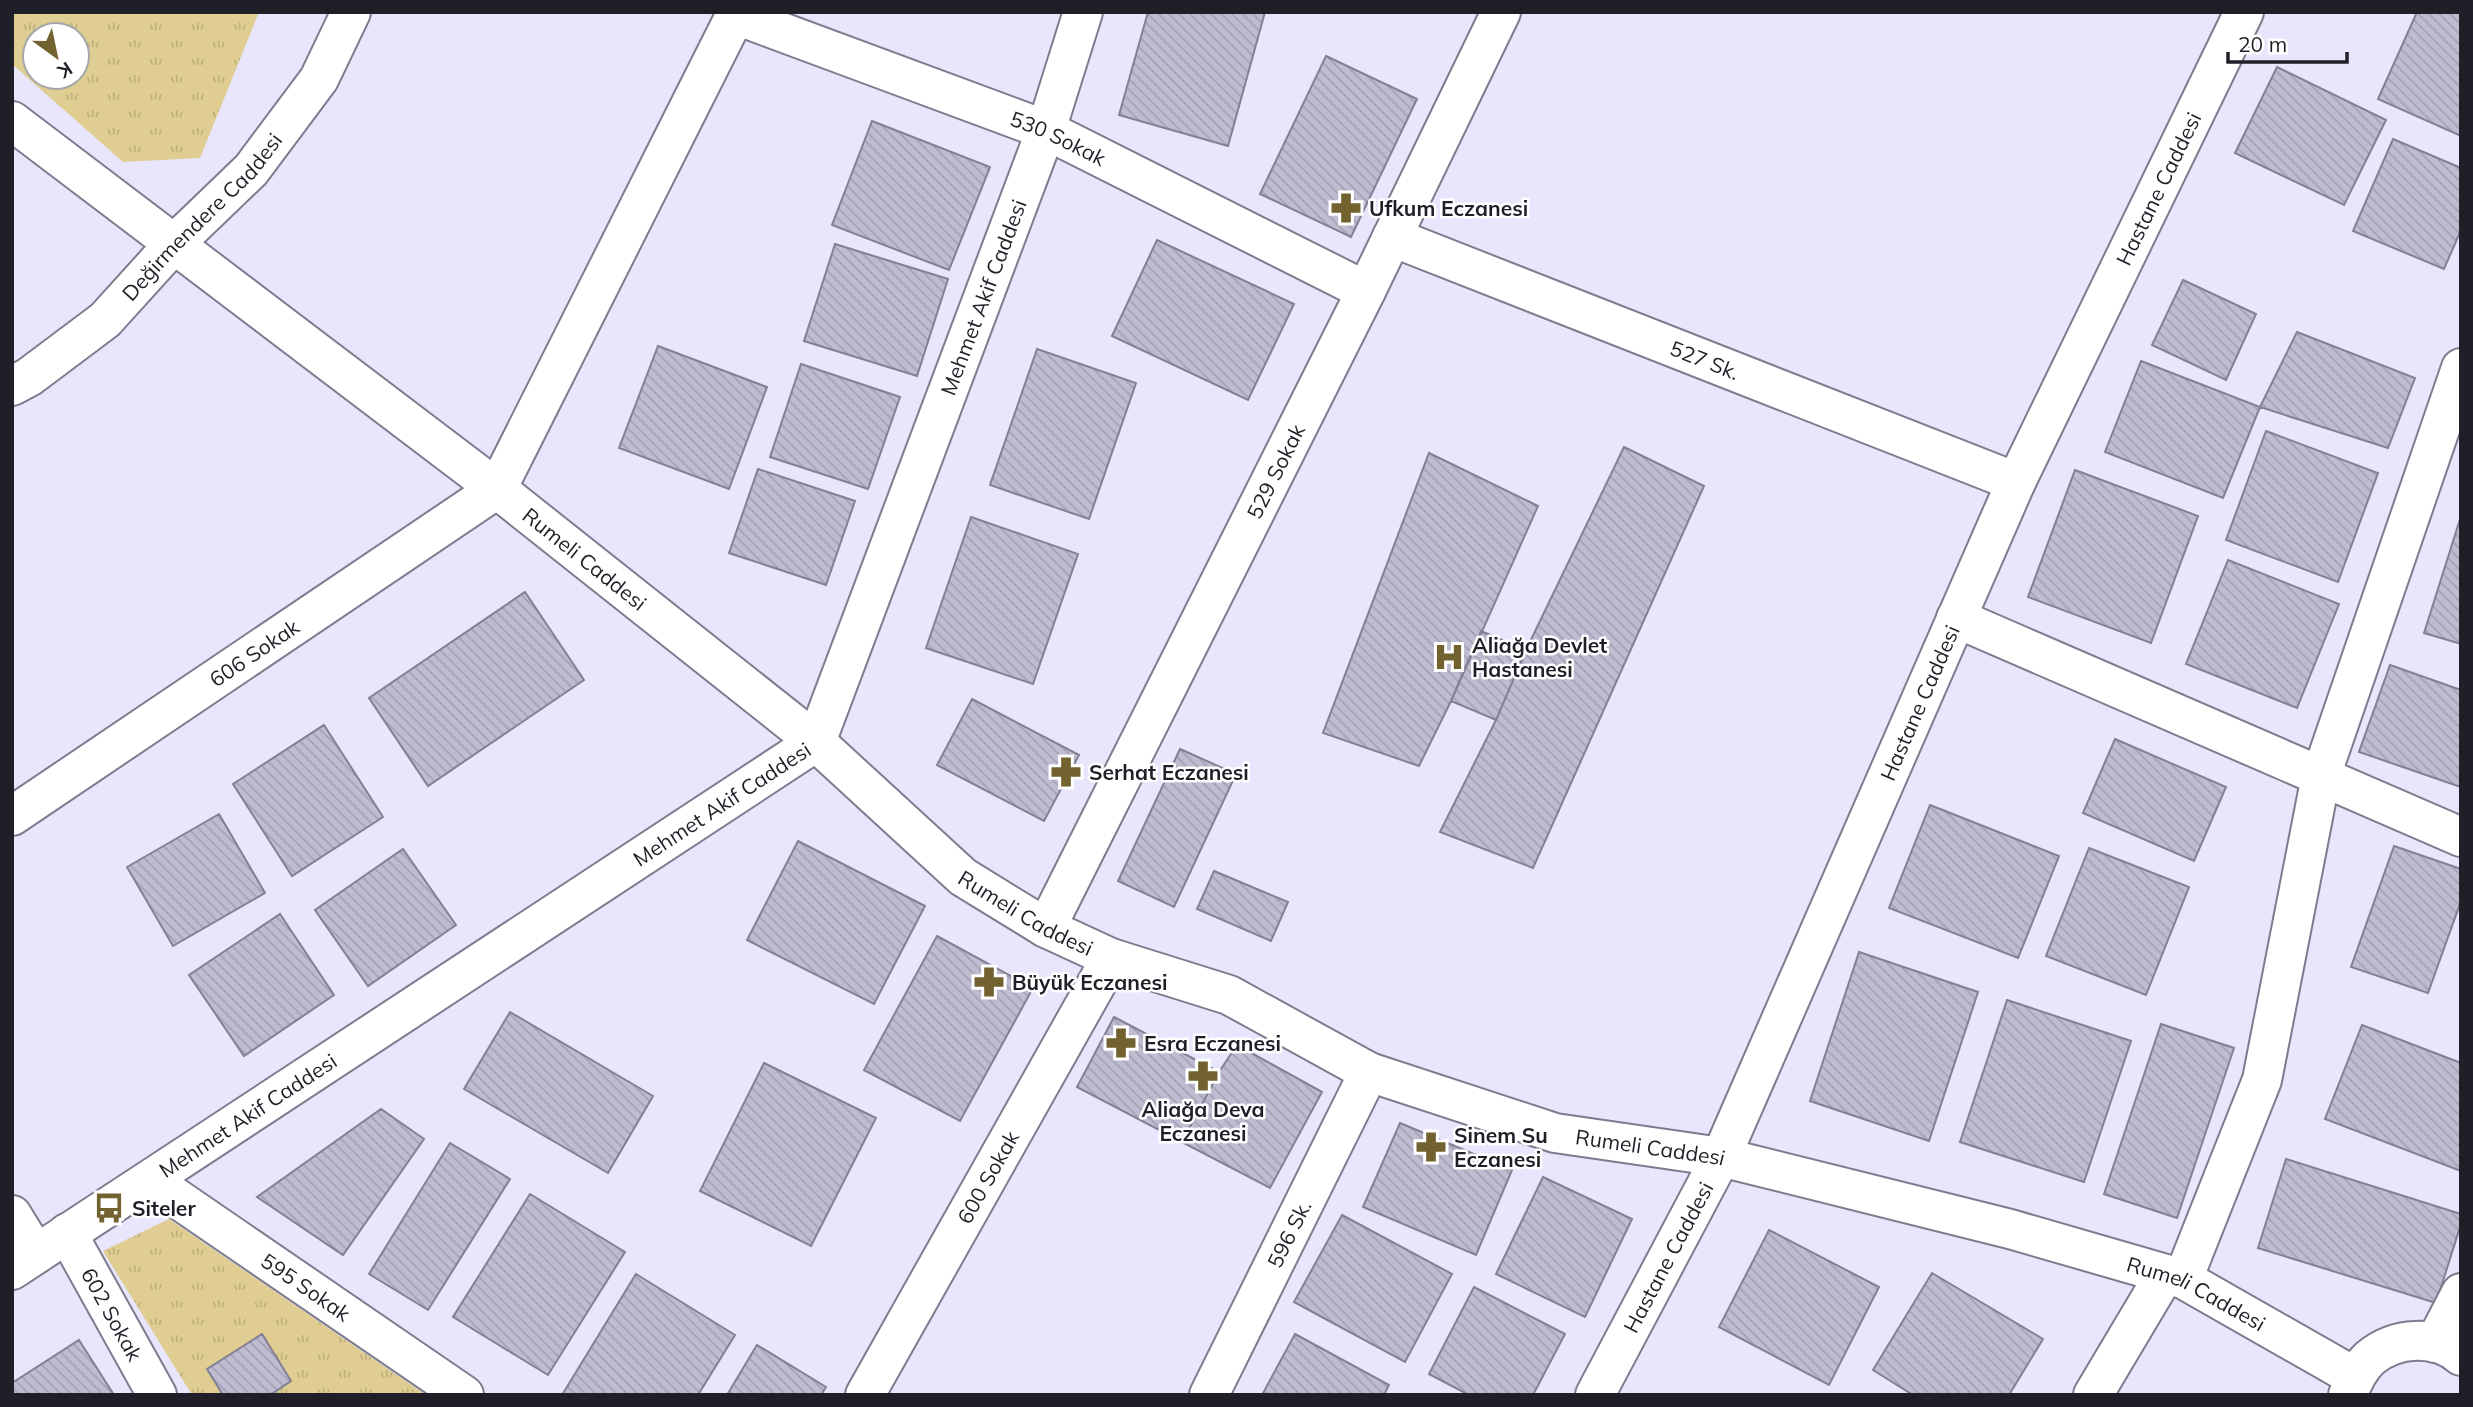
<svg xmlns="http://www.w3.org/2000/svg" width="2473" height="1407" font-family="Mulish,sans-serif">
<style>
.grass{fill:url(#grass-tufts);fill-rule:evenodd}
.building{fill:url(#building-back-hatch);stroke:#837f94;stroke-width:2}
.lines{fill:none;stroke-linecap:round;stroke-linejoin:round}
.minor-casing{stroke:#7e7b8f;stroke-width:42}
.tertiary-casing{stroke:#7e7b8f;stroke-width:42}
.minor{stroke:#fff;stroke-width:38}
.tertiary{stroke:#fff;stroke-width:38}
.labels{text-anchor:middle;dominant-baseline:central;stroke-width:5;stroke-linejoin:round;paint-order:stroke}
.street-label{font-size:21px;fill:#201f27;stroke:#fff}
.poi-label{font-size:21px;font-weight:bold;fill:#201f27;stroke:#fff;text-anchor:start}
</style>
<defs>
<pattern id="grass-tufts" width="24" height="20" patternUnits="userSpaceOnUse" patternTransform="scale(1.75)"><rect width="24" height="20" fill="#dfcd91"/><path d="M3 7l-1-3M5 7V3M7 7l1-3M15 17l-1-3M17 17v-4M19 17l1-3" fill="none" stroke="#bfb07d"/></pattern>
<pattern id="building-back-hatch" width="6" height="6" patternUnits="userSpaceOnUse" patternTransform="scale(1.75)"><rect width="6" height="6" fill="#bfbcd2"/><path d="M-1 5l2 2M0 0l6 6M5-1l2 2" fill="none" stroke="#a4a1b4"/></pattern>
</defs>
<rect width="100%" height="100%" fill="#e8e5fc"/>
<!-- grass -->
<path class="grass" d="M 12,12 L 259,12 L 200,158 L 123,162 L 12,64 ZM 35,35 L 77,35 L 77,77 L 35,77 Z
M 169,1219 L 426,1395 L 192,1395 L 103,1251 Z"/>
<!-- building -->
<path class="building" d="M 1148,12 L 1265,12 L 1228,146 L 1119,115 Z
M 2417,12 L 2461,12 L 2461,136 L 2378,99 Z
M 1326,56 L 1417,99 L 1351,237 L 1260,194 Z
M 2277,67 L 2386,120 L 2344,205 L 2235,153 Z
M 872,121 L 990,167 L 949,270 L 832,225 Z
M 2393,139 L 2461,168 L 2461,230 L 2444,269 L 2353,231 Z
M 1157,240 L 1294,304 L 1248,400 L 1112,336 Z
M 835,244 L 948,279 L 917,376 L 804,341 Z
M 2183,280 L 2256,314 L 2226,380 L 2152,345 Z
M 2297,332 L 2415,378 L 2388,448 L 2260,407 Z
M 658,346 L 767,387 L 729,489 L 619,448 Z
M 1037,349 L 1136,383 L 1089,519 L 990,485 Z
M 2141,361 L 2260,407 L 2223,498 L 2105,452 Z
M 801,364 L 900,397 L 868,489 L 770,457 Z
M 2266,431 L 2378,473 L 2338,582 L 2226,540 Z
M 1624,447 L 1704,486 L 1533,868 L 1440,832 L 1496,720 L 1526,650 Z
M 1429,453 L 1538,506 L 1451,701 L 1419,766 L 1323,733 Z
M 758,469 L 855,501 L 826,585 L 729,553 Z
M 2075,470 L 2198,516 L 2151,643 L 2028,597 Z
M 2461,516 L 2461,644 L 2424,633 Z
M 971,517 L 1078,554 L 1033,684 L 926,648 Z
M 2228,560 L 2339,604 L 2297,708 L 2186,664 Z
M 525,592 L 584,680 L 428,786 L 369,698 Z
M 1481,631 L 1526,650 L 1496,720 L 1451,701 Z
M 2390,665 L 2461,690 L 2461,787 L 2359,752 Z
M 972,699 L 1079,755 L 1044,821 L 937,765 Z
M 324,725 L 383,817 L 292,876 L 233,784 Z
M 2115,739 L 2226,787 L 2194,861 L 2083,813 Z
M 1180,749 L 1236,774 L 1174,907 L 1118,881 Z
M 1930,805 L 2059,856 L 2018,958 L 1889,908 Z
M 219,814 L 265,893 L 173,946 L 127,867 Z
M 798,841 L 925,906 L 874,1004 L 747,940 Z
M 2394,846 L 2461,869 L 2461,901 L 2428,993 L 2351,967 Z
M 2089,848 L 2189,887 L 2146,995 L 2046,956 Z
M 403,849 L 456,925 L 368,986 L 315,910 Z
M 1214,871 L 1288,902 L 1271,941 L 1197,909 Z
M 280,914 L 334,995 L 244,1056 L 189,975 Z
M 937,936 L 1033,988 L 960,1121 L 864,1070 Z
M 1859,952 L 1978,992 L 1929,1141 L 1810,1101 Z
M 2007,1000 L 2131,1041 L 2084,1182 L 1960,1142 Z
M 510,1012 L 653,1096 L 608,1173 L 464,1089 Z
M 1114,1017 L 1219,1072 L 1182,1142 L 1077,1087 Z
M 2161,1024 L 2234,1048 L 2177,1218 L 2104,1194 Z
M 2362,1025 L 2461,1063 L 2461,1171 L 2325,1119 Z
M 1237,1045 L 1322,1092 L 1270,1188 L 1182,1142 L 1219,1072 Z
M 764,1063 L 876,1118 L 811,1246 L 700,1191 Z
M 381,1109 L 424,1139 L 343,1255 L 257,1197 Z
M 1400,1123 L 1512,1170 L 1476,1255 L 1363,1207 Z
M 450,1143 L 510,1179 L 428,1310 L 369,1274 Z
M 2286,1159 L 2461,1214 L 2461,1224 L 2436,1303 L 2258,1248 Z
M 1543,1177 L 1632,1219 L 1585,1317 L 1496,1274 Z
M 530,1194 L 625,1252 L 548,1375 L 453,1317 Z
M 1342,1215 L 1452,1274 L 1405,1362 L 1294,1302 Z
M 1769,1230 L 1879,1287 L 1829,1385 L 1719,1327 Z
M 1932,1273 L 2043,1339 L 2009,1395 L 1913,1395 L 1873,1370 Z
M 636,1274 L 735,1335 L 698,1395 L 562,1395 Z
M 1474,1287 L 1565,1334 L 1533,1395 L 1469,1395 L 1429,1374 Z
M 262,1334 L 291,1381 L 270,1395 L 223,1395 L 207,1369 Z
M 1295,1334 L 1389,1385 L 1384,1395 L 1262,1395 Z
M 79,1340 L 114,1395 L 12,1395 L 12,1383 Z
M 757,1345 L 826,1387 L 821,1395 L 727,1395 Z"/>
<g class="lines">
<!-- minor casing -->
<g class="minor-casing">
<g id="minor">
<path id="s1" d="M 736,15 L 1046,130 L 1366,291"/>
<path id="s2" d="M 1392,237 L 2016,482"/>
<path d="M 1956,618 L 2461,837"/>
<path id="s3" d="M 12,816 L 497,489 L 737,12"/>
<path id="s4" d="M 1046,928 L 1366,291 L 1501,12"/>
<path id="s5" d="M 150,1180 L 464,1395"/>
<path d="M 12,1215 L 36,1254"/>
<path id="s6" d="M 67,1233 L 157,1395"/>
<path d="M 2183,1279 L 2262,1080 L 2321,776 L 2461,368"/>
<path id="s7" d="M 865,1395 L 1111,958"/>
<path id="s8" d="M 1209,1395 L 1369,1072"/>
<path d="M 2093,1395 L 2165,1274"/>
</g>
</g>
<!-- tertiary casing -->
<g class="tertiary-casing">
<g id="tertiary">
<path id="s9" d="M 12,121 L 497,489 L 816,742 L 963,877 L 1046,928 L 1111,958 L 1229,995 L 1369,1072 L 1555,1133 L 1721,1157 L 2010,1229 L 2183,1279 L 2355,1377"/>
<path id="s10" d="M 12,386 L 29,377 L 105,320 L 173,245 L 251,170 L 319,79 L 351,12"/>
<path id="s11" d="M 12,1270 L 816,742 L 1046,130 L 1083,12"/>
<path d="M 2435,1343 L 2461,1293"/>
<path id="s12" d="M 1595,1395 L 1721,1157 L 2016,482 L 2244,12"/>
<path d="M 2348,1395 C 2353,1381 2359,1368 2370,1358 C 2395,1337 2436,1334 2461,1356"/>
</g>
</g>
<!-- minor -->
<use href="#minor" class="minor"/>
<!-- tertiary -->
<use href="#tertiary" class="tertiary"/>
</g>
<!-- icons -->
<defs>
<g id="pharmacy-bare" transform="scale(2.415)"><path d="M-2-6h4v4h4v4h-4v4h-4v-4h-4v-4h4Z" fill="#726230" stroke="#fff" stroke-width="2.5" paint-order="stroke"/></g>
<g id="hospital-bare" transform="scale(2.415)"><path d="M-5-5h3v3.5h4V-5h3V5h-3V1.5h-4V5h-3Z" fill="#726230" stroke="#fff" stroke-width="2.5" paint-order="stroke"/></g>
<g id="bus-bare" transform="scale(2.415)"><path d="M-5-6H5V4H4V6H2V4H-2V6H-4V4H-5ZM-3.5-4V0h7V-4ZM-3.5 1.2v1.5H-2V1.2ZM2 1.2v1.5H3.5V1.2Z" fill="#726230" stroke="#fff" stroke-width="2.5" paint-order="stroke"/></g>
</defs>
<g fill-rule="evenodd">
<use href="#pharmacy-bare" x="1346" y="208"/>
<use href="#hospital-bare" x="1449" y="657"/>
<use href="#pharmacy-bare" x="1066" y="772"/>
<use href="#pharmacy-bare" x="989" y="982"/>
<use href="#pharmacy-bare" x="1121" y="1043"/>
<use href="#pharmacy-bare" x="1203" y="1076"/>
<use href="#pharmacy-bare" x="1431" y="1147"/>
<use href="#bus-bare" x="109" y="1208"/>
</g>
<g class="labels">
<!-- street labels -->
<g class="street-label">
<text stroke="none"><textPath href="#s1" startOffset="345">530 Sokak</textPath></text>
<text stroke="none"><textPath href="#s12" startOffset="1332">Hastane Caddesi</textPath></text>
<text stroke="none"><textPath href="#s10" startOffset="256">Değirmendere Caddesi</textPath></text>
<text stroke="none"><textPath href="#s11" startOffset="1437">Mehmet Akif Caddesi</textPath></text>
<text stroke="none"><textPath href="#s2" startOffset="336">527 Sk.</textPath></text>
<text stroke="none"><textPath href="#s4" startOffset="511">529 Sokak</textPath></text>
<text stroke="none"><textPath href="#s9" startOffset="721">Rumeli Caddesi</textPath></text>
<text stroke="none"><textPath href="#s3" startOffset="292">606 Sokak</textPath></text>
<text stroke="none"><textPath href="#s12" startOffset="765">Hastane Caddesi</textPath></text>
<text stroke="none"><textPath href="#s11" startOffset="849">Mehmet Akif Caddesi</textPath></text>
<text stroke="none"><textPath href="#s9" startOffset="1288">Rumeli Caddesi</textPath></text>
<text stroke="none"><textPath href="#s11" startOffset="282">Mehmet Akif Caddesi</textPath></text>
<text stroke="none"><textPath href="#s9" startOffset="1960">Rumeli Caddesi</textPath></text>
<text stroke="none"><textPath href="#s7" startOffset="250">600 Sokak</textPath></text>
<text stroke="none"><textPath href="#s8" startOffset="180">596 Sk.</textPath></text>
<text stroke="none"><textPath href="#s12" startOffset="156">Hastane Caddesi</textPath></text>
<text stroke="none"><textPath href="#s5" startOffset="189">595 Sokak</textPath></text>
<text stroke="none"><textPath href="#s9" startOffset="2527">Rumeli Caddesi</textPath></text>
<text stroke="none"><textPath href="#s6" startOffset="93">602 Sokak</textPath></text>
</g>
<!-- poi labels -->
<g class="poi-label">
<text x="1369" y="208">Ufkum Eczanesi</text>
<text x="1472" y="645">Aliağa Devlet<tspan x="1472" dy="24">Hastanesi</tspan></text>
<text x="1089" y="772">Serhat Eczanesi</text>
<text x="1012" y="982">Büyük Eczanesi</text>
<text x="1144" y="1043">Esra Eczanesi</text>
<text x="1203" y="1109" text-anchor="middle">Aliağa Deva<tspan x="1203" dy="24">Eczanesi</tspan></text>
<text x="1454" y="1135">Sinem Su<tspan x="1454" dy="24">Eczanesi</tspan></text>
<text x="132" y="1208">Siteler</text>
</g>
</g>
<!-- border -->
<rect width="2473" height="1407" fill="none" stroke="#201f27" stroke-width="28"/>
<!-- north arrow -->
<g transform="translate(56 56) rotate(147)"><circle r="33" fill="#ffffff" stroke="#a6a5a9" stroke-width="2"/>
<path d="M0-5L12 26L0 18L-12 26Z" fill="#726230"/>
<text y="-10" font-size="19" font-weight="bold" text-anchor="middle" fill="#201f27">K</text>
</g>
<!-- scale -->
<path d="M2228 52v10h119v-10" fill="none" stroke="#201f27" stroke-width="3.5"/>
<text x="2238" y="52" font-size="21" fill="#201f27" stroke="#ffffff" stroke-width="5" paint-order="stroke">20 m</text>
</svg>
